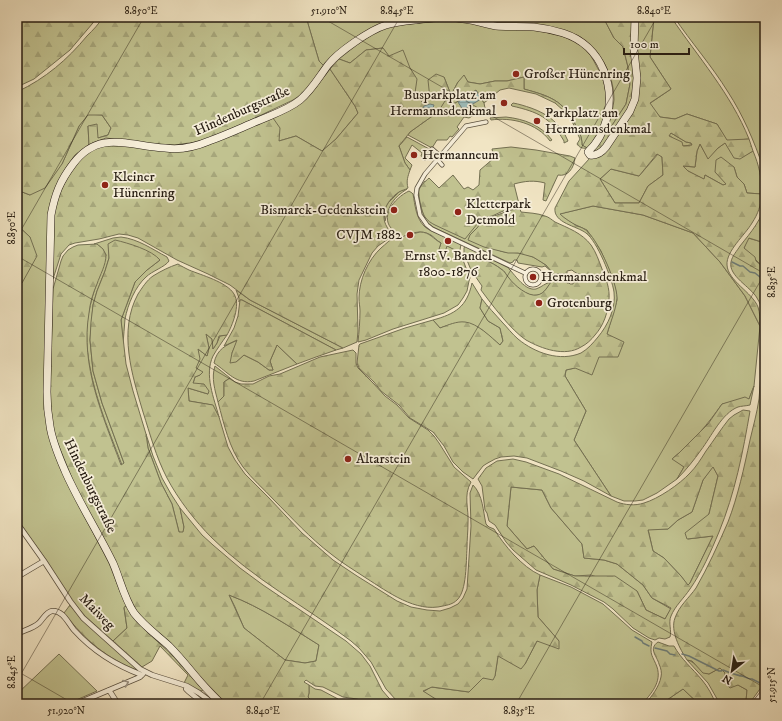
<svg xmlns="http://www.w3.org/2000/svg" width="782" height="721" font-family="'IM FELL DW Pica',serif">
<style>
.green{fill:#c1c290;stroke:#747052}
.forest{fill:url(#forest-firs);stroke:#747052;fill-rule:evenodd}
.water{fill:url(#water-rules);stroke:#6e7d78}
.lines{fill:none;stroke-linecap:round;stroke-linejoin:round}
.stream{stroke:#6e7d78;stroke-width:1.5}
.pedestrian-casing{stroke:#5a503f;stroke-width:5}
.minor-casing{stroke:#5a503f;stroke-width:6}
.secondary-casing{stroke:#281e13;stroke-width:8}
.pedestrian{stroke:#f6eed9;stroke-width:3.5}
.minor{stroke:#f6eed9;stroke-width:4.5}
.secondary{stroke:#f6eed9;stroke-width:7}
.oneway{stroke:#999080}
.ticks{fill:none;stroke:#281e13;stroke-width:1;stroke-opacity:0.45}
.poi-dot{fill:#8f2418;stroke:#f6eed9;stroke-width:1.5}
.labels{text-anchor:middle;dominant-baseline:central;stroke-width:3.5;stroke-linejoin:round;paint-order:stroke}
.poi-label{font-size:14px;fill:#281e13;stroke:#f6eed9;text-anchor:start}
.street-label{font-size:14px;fill:#281e13;stroke:#f6eed9}
.neatline{fill:none;stroke:#281e13;stroke-width:1.5}
.ticks-label{font-size:10px;text-anchor:middle;fill:#281e13}
</style>
<defs>
<pattern id="forest-firs" width="22" height="20" patternUnits="userSpaceOnUse"><rect width="22" height="20" fill="#c1c290"/><path d="M5 1l3.5 6h-7zM16 11l3.5 6h-7z" fill="#a6a67b"/></pattern>
<pattern id="water-rules" width="6" height="5" patternUnits="userSpaceOnUse"><rect width="6" height="5" fill="#9dbdbc"/><path d="M0 2.5h6" fill="none" stroke="#87a2a1"/></pattern>
</defs>
<rect width="100%" height="100%" fill="#f1e5c4"/>
<filter id="stains"><feTurbulence type="fractalNoise" baseFrequency=".005" numOctaves="4"/><feColorMatrix values="0 0 0 0 .2 0 0 0 0 .09 0 0 0 0 .02 0 0 0 .5 -.17"/></filter>
<radialGradient id="worn" r=".72"><stop offset=".6" stop-color="#630" stop-opacity="0"/><stop offset="1" stop-color="#630" stop-opacity=".3"/></radialGradient>
<!-- green -->
<path class="green" d="M 306,17 L 411,17 C 399,19 388,20 378,25 L 324,66 L 319,61 Z
M 473,17 L 603,17 L 614,38 L 623,47 L 628,67 L 630,84 L 626,104 L 609,130 L 606,130 C 610,120 613,110 614,100 C 614,73 599,48 577,35 L 498,23 Z
M 654,17 L 671,17 C 698,57 731,94 749,139 L 727,141 L 717,124 L 687,114 L 675,119 L 660,117 L 649,104 L 671,89 L 650,57 Z
M 674,17 L 765,17 L 765,167 L 763,167 C 754,141 743,115 728,92 C 712,66 691,42 674,17 Z
M 452,20 C 470,22 488,24 506,27 C 530,30 563,31 583,47 C 589,52 593,59 597,67 C 603,77 606,87 606,98 C 606,117 601,135 587,148 L 582,145 C 582,136 579,132 575,124 C 563,100 549,96 524,89 L 524,77 L 507,81 L 495,81 L 480,84 L 468,82 L 464,76 L 458,82 L 451,95 L 444,77 L 430,99 L 422,102 L 415,93 L 416,79 L 410,68 L 389,57 L 383,48 L 366,50 L 350,63 L 339,59 C 354,47 370,34 388,26 Z
M 330,69 L 355,106 L 358,113 L 336,139 L 322,151 L 296,136 L 279,141 L 273,118 L 305,100 L 314,90 Z
M 476,90 L 484,103 L 485,108 L 469,118 L 464,117 L 457,127 L 459,129 L 452,137 L 450,136 L 447,140 L 437,140 L 432,148 L 408,135 L 410,132 L 438,112 L 443,103 L 446,100 L 448,100 L 453,103 L 455,103 Z
M 513,103 C 519,104 525,106 531,108 C 548,114 561,124 568,141 L 564,143 L 564,141 C 550,117 538,112 512,106 L 511,105 Z
M 88,114 L 102,115 L 111,128 L 108,135 L 98,138 L 88,126 L 89,145 L 75,155 L 67,166 L 57,185 L 44,409 L 78,504 L 109,563 L 119,589 L 127,606 L 124,608 L 127,628 L 113,641 L 85,616 L 72,601 L 46,560 L 17,519 L 17,276 L 22,283 L 30,237 L 17,225 L 17,190 L 30,195 L 62,164 L 79,126 Z
M 506,117 C 524,119 541,125 552,140 L 550,141 C 537,123 511,117 491,120 L 490,118 Z
M 671,133 L 686,142 L 691,143 L 692,145 L 683,146 L 669,135 Z
M 407,137 L 431,150 L 425,161 L 421,156 L 422,153 L 412,145 L 405,158 L 412,165 L 410,170 L 405,163 L 399,146 Z
M 725,143 L 740,158 L 753,151 C 759,165 762,179 762,194 L 747,193 L 744,184 L 737,177 L 734,167 L 715,172 L 727,184 L 723,185 L 705,175 L 705,180 L 688,171 L 682,166 L 695,167 L 697,151 L 700,144 L 708,158 L 718,148 Z
M 658,154 L 662,157 L 663,175 L 648,186 L 639,203 L 615,203 L 600,179 L 611,169 L 639,176 Z
M 425,181 L 437,193 L 464,190 L 468,188 L 496,215 L 500,251 C 507,253 512,252 519,253 C 533,255 544,262 552,272 L 545,266 L 542,267 L 518,263 L 517,260 L 514,260 L 513,262 L 510,263 L 433,227 C 431,225 428,224 426,221 C 423,215 417,196 419,190 C 420,187 423,184 425,181 Z
M 407,189 C 393,198 389,205 385,221 L 384,210 L 388,203 L 400,191 Z
M 409,191 L 412,193 L 413,194 C 415,205 416,218 424,226 C 429,231 438,233 445,237 L 445,240 L 447,240 L 449,239 L 461,244 L 460,250 L 457,251 L 448,247 L 445,252 L 439,251 L 439,249 L 441,243 C 436,240 434,237 431,235 C 421,229 407,233 400,240 L 398,240 L 397,237 L 392,238 L 391,237 L 392,233 L 394,231 C 378,218 394,198 409,191 Z
M 593,206 L 643,215 L 693,233 L 720,262 L 745,296 L 760,326 L 754,386 L 749,399 L 722,404 C 708,424 692,443 673,458 L 684,467 L 677,479 L 657,493 L 643,500 L 635,501 L 624,501 L 611,496 L 574,440 L 586,411 L 565,376 L 566,370 L 575,368 L 607,334 L 617,300 L 616,292 L 613,280 L 601,251 L 587,230 L 567,221 L 559,214 Z
M 121,237 C 138,239 152,249 167,257 L 169,261 C 165,267 152,271 146,277 C 135,287 128,304 125,319 C 124,327 124,336 123,344 L 121,320 L 135,282 L 147,270 L 160,260 L 109,244 L 109,258 L 105,271 L 97,291 L 93,305 L 90,340 L 93,371 L 102,403 L 124,463 L 122,465 C 107,426 91,389 87,347 C 87,339 86,331 87,323 C 90,299 99,277 106,255 C 103,249 100,245 94,244 L 113,238 Z
M 748,238 L 765,243 L 765,272 L 764,268 L 744,248 Z
M 465,246 L 509,268 L 509,269 C 516,276 525,291 536,289 C 542,287 545,283 551,282 C 548,287 544,294 538,295 C 528,298 514,285 509,279 C 506,275 505,271 501,269 C 494,263 473,254 464,253 L 464,248 Z
M 472,283 L 482,299 L 480,308 L 488,321 L 500,328 L 503,341 L 500,345 L 481,329 L 452,324 L 440,328 L 433,320 C 455,314 467,307 472,283 Z
M 236,290 L 250,300 L 343,348 L 336,350 L 242,300 L 240,300 L 239,302 L 239,298 Z
M 206,334 L 212,339 L 213,349 L 217,343 L 220,336 L 227,335 C 222,342 217,349 213,356 C 204,375 214,398 219,417 L 212,405 L 189,401 L 188,388 L 208,394 L 193,384 L 195,377 L 200,375 L 202,372 L 196,368 L 198,349 L 207,356 L 209,348 Z
M 238,340 L 232,353 L 236,362 L 244,355 L 258,362 L 269,370 L 273,370 L 270,361 L 277,345 L 297,364 L 254,381 C 236,385 228,372 214,363 C 217,349 226,345 238,340 Z
M 215,366 L 230,378 L 224,382 L 224,396 L 218,402 C 215,390 211,378 215,366 Z
M 146,434 L 153,456 L 162,478 L 171,494 L 180,508 L 184,527 L 183,533 L 179,532 L 172,504 L 161,483 L 148,448 Z
M 713,466 L 718,476 L 709,514 L 688,539 L 713,536 L 690,583 L 688,586 L 681,576 L 664,558 L 653,551 L 648,529 L 668,529 L 678,520 L 692,512 L 703,480 Z
M 511,487 L 542,490 L 551,508 L 582,544 L 584,558 L 604,560 L 617,564 L 643,585 L 652,598 L 671,609 L 665,619 L 646,610 L 637,591 L 591,575 L 575,576 L 553,569 L 534,546 L 527,549 L 507,526 Z
M 540,575 L 571,587 L 603,604 L 632,630 L 652,642 C 649,655 653,656 657,667 C 662,682 651,694 642,704 L 449,704 L 442,703 L 423,692 L 431,687 L 469,692 L 483,678 L 495,676 L 498,656 L 525,664 L 537,641 L 559,641 L 538,617 L 537,590 Z
M 229,595 C 261,607 290,627 319,645 L 316,661 L 305,663 L 285,660 L 244,628 L 235,607 Z
M 59,654 L 97,691 L 67,704 L 17,704 L 17,694 Z
M 687,660 C 697,662 698,671 709,674 L 720,668 L 725,673 L 725,683 L 738,685 L 747,690 L 746,701 L 742,704 L 720,704 L 708,683 Z
M 309,685 L 315,689 L 321,690 L 338,699 L 336,703 L 334,704 L 315,704 L 308,697 L 309,693 Z
M 683,689 L 699,704 L 661,704 Z"/>
<!-- forest -->
<path class="forest" d="M 17,17 L 98,17 L 70,50 L 44,71 L 34,79 L 17,87 Z
M 103,17 L 306,17 L 319,61 L 324,66 L 311,84 L 302,94 L 293,100 L 240,125 L 207,139 L 196,142 L 175,145 L 153,144 L 106,138 L 95,142 L 89,145 L 88,126 L 97,124 L 98,138 L 108,135 L 111,128 L 102,115 L 88,115 L 79,126 L 62,164 L 45,188 L 30,195 L 17,190 L 17,170 L 21,160 L 17,156 L 17,92 C 46,78 67,60 87,36 C 93,30 99,24 103,17 Z
M 603,17 L 632,17 L 636,79 L 632,102 L 603,147 L 593,153 L 592,150 L 606,130 L 609,130 L 626,104 L 630,84 L 628,67 L 623,47 L 614,38 Z
M 637,17 L 654,17 L 650,57 L 671,89 L 650,103 L 660,117 L 675,119 L 687,114 L 717,124 L 727,140 L 749,139 L 753,151 L 740,159 L 734,158 L 725,143 L 718,148 L 708,159 L 700,144 L 697,151 L 695,167 L 683,166 L 688,171 L 704,179 L 705,175 L 723,185 L 726,184 L 715,172 L 716,160 L 721,157 L 734,167 L 737,177 L 744,184 L 747,193 L 762,194 C 761,205 758,214 752,223 C 745,235 726,251 727,265 C 728,281 752,292 758,307 C 760,313 760,319 760,326 L 745,296 L 720,262 L 693,233 L 643,215 L 593,206 L 560,214 C 565,219 571,222 577,226 C 581,227 585,229 588,232 C 599,243 617,282 617,298 C 616,310 610,323 607,334 L 624,342 L 618,357 L 599,357 L 592,375 L 575,368 L 566,370 L 565,376 L 586,411 L 574,440 L 611,496 L 584,481 L 561,471 L 527,458 L 514,456 L 501,457 L 495,459 L 486,464 L 483,466 L 473,479 L 463,472 L 453,462 L 444,446 L 433,432 L 410,418 L 399,405 L 381,391 L 374,382 L 359,368 L 357,363 L 359,345 L 360,344 L 405,328 L 433,320 L 440,328 C 448,325 457,321 465,322 C 477,323 491,337 500,345 L 503,341 L 500,328 L 488,321 L 480,308 L 482,299 C 488,307 495,314 502,322 C 507,327 512,334 518,339 C 535,353 560,362 581,353 C 588,349 593,343 598,337 C 608,325 616,308 614,292 C 612,278 597,241 586,233 C 577,226 553,223 555,208 L 569,181 L 590,158 L 596,157 L 631,112 L 636,58 ZM 671,133 L 686,142 L 691,143 L 692,145 L 683,146 L 682,142 L 669,136 ZM 657,154 L 662,157 L 663,175 L 648,186 L 639,203 L 615,203 L 600,179 L 611,169 L 639,176 Z
M 383,48 L 389,56 L 403,50 L 410,68 L 417,79 L 415,93 L 422,102 L 430,99 L 428,80 L 436,74 L 444,77 L 451,95 L 458,82 L 464,75 L 468,82 L 480,84 L 495,81 L 507,81 L 524,77 L 524,89 C 549,96 563,100 575,124 C 579,132 582,136 582,145 L 587,148 C 582,149 579,147 577,144 L 580,139 L 571,119 L 564,111 L 555,103 L 536,94 L 509,88 L 500,90 L 484,103 L 476,90 L 455,103 L 453,103 L 448,100 L 445,101 L 438,112 L 410,132 L 399,146 L 405,163 L 410,170 C 408,176 406,181 408,188 C 405,190 402,190 399,192 C 388,199 379,214 387,227 C 388,230 391,232 392,235 L 391,237 L 378,246 L 372,253 L 359,280 L 357,294 L 358,331 L 357,342 L 343,348 L 250,300 L 230,285 L 208,274 L 177,260 L 138,238 L 128,235 L 119,234 L 99,239 L 75,243 L 69,245 L 61,254 L 53,279 L 54,214 L 58,196 L 72,169 L 92,149 L 114,144 L 169,151 L 273,118 L 280,128 L 279,141 L 296,136 L 322,151 L 336,139 L 358,113 L 355,106 L 330,69 L 339,59 L 350,63 L 366,50 Z
M 511,147 L 536,150 L 570,156 L 575,158 C 574,168 568,177 558,175 L 546,201 L 543,200 L 545,183 C 534,180 525,181 514,184 L 519,204 L 492,216 L 482,218 L 465,239 L 435,225 C 431,223 428,221 425,217 C 422,213 418,196 419,190 C 421,184 425,182 429,178 L 439,188 L 453,175 L 464,189 L 468,187 L 473,190 L 479,185 L 480,170 L 494,158 L 492,149 Z
M 765,201 L 765,243 L 749,238 L 744,248 L 755,257 L 756,261 L 764,268 L 765,272 L 765,327 C 764,315 763,308 757,298 C 751,287 728,276 731,262 C 732,256 737,251 740,246 C 751,232 763,219 765,201 Z
M 520,209 L 521,212 C 529,213 537,213 545,216 C 549,217 552,220 555,222 C 568,228 582,233 591,245 C 596,252 599,261 602,269 C 606,278 610,289 609,299 C 608,312 604,325 595,335 C 591,340 587,344 581,347 C 565,357 542,349 526,340 C 511,330 492,305 481,290 L 482,286 L 471,270 L 464,253 C 473,254 494,263 501,269 C 505,271 506,275 509,278 C 514,285 528,297 537,295 C 545,294 548,285 552,281 L 567,281 L 567,283 L 569,283 L 570,284 L 573,284 L 573,283 L 578,281 L 579,281 L 578,280 L 580,278 L 579,277 L 580,276 L 578,275 L 579,273 L 578,274 L 573,271 L 572,270 L 567,271 L 567,274 L 552,274 L 552,272 L 546,265 L 533,257 L 518,253 L 508,253 L 484,247 L 468,240 L 470,235 L 477,228 L 483,220 L 511,210 Z
M 17,225 L 30,237 L 37,256 L 22,283 L 17,276 Z
M 420,232 C 430,232 433,239 441,243 L 439,249 L 439,251 L 445,252 L 447,246 L 457,251 L 458,254 L 461,255 L 470,278 L 469,281 L 467,291 L 463,298 L 458,305 L 444,313 L 393,329 L 366,340 L 358,342 C 359,332 360,321 360,311 C 360,307 359,303 359,298 C 359,280 368,260 381,248 C 386,244 390,239 396,237 L 399,240 L 400,240 L 404,236 Z
M 115,240 C 128,243 152,250 160,260 L 147,270 L 135,282 L 121,320 L 126,364 L 133,391 L 146,434 L 148,448 L 161,483 L 172,504 L 179,532 L 183,532 L 184,527 L 180,508 L 202,535 L 213,545 L 240,568 L 263,585 L 346,641 L 361,654 L 370,666 L 382,690 L 388,697 L 395,704 L 373,704 L 357,699 L 343,697 L 323,687 L 315,686 L 306,680 L 304,682 L 309,685 L 309,693 L 308,697 L 315,704 L 227,704 L 150,626 L 137,612 L 132,603 L 76,488 L 56,439 L 53,427 L 51,412 L 50,394 L 53,289 L 61,261 L 63,256 L 68,250 L 73,247 L 78,245 L 97,244 L 103,249 L 106,255 C 106,265 100,275 97,284 C 93,293 90,303 89,313 C 80,366 103,416 121,465 L 124,463 L 102,403 L 93,371 L 90,340 L 91,322 L 93,305 L 97,291 L 105,271 L 109,258 L 108,244 ZM 229,595 C 261,607 290,627 319,645 L 316,661 L 305,663 L 285,660 L 244,628 Z
M 178,264 C 181,266 185,268 189,270 C 201,275 227,282 234,294 C 241,305 232,326 227,335 L 219,336 L 217,343 L 213,349 L 212,339 L 206,334 L 209,348 L 207,356 L 198,349 L 200,359 L 196,368 L 203,372 L 200,375 L 195,377 L 193,383 L 204,384 L 209,391 L 208,394 L 188,388 L 189,401 L 213,405 L 219,417 L 228,447 L 235,460 L 245,474 L 269,498 L 302,533 L 333,560 L 357,576 L 397,601 L 411,607 L 427,610 L 440,611 L 450,608 L 458,604 L 463,598 L 467,589 L 471,526 L 470,493 L 473,485 C 483,495 483,511 486,524 L 489,527 L 494,529 C 504,545 522,567 540,575 L 537,590 L 538,617 L 559,641 L 559,649 L 537,641 L 525,664 L 521,669 L 498,656 L 495,676 L 493,680 L 483,678 L 469,692 L 432,687 L 423,691 L 442,703 L 449,704 L 402,704 L 397,701 L 386,689 L 371,662 L 359,648 L 351,641 C 305,606 253,579 212,538 C 195,521 178,499 167,478 C 156,457 150,434 143,412 C 132,375 118,331 138,294 C 142,288 147,280 153,276 C 161,271 169,267 178,264 Z
M 240,300 L 242,300 L 336,350 L 316,357 L 297,364 L 277,345 L 270,361 L 273,370 L 269,370 L 258,362 L 244,355 L 236,362 L 230,363 L 232,353 L 237,340 L 224,346 L 234,328 L 238,316 Z
M 765,329 L 765,682 L 749,704 L 742,704 L 746,701 L 747,690 L 738,685 L 730,688 L 725,683 L 725,673 L 720,668 L 709,674 L 703,673 L 692,661 L 687,660 C 680,649 670,631 675,618 C 679,606 689,598 696,588 C 708,567 718,545 728,522 C 738,496 744,468 750,440 C 753,427 757,413 759,399 C 761,375 762,352 765,329 Z
M 353,350 L 356,353 L 356,363 L 358,368 L 373,383 L 385,396 L 397,405 L 409,418 L 428,430 L 434,436 L 439,443 L 454,467 L 471,482 C 463,496 469,508 468,523 C 468,531 467,539 467,548 C 466,561 467,591 457,600 C 453,604 448,605 443,606 C 416,613 388,592 366,578 C 354,570 342,563 331,554 C 310,538 292,518 274,500 C 264,489 252,479 243,467 C 229,448 224,424 218,402 L 224,396 L 224,382 L 230,378 L 235,382 L 241,384 L 253,384 L 269,376 L 280,374 L 320,357 Z
M 754,386 L 750,405 C 746,406 741,406 738,407 C 722,413 711,437 701,450 C 694,460 686,470 677,479 L 684,467 L 672,459 L 679,453 L 708,424 L 722,404 L 745,397 L 749,399 Z
M 743,410 L 750,411 C 743,452 735,493 719,532 C 711,551 702,572 690,589 C 684,598 675,606 671,616 C 668,623 672,631 670,637 L 665,639 L 659,638 L 655,640 L 649,638 L 633,628 L 613,609 L 604,602 L 571,585 L 536,570 L 513,550 L 506,542 L 495,525 L 489,521 L 487,513 L 485,510 L 482,486 L 478,479 L 486,468 L 497,461 L 513,459 L 526,462 L 559,474 L 617,502 C 625,505 635,506 644,503 C 658,499 680,484 690,473 C 696,467 701,459 706,451 C 714,440 721,429 729,419 L 734,415 ZM 713,467 L 718,476 L 709,514 L 685,533 L 687,539 L 713,536 L 690,583 L 688,585 L 681,576 L 664,558 L 653,551 L 648,530 L 668,529 L 678,520 L 692,512 L 703,480 ZM 511,487 L 542,490 L 551,508 L 582,544 L 584,558 L 604,560 L 617,564 L 643,585 L 652,598 L 671,608 L 665,619 L 646,610 L 637,591 L 615,576 L 575,576 L 553,569 L 534,546 L 527,549 L 507,526 Z
M 70,605 L 82,619 L 139,671 C 106,658 86,641 64,613 Z
M 127,606 L 145,630 L 172,655 L 203,690 L 201,691 L 184,683 L 188,675 L 160,646 L 152,661 L 142,667 L 113,641 L 127,628 L 124,607 Z
M 658,642 L 669,646 L 674,646 C 681,659 692,668 702,680 C 708,687 712,695 716,704 L 699,704 L 683,689 L 661,704 L 645,704 C 652,696 659,687 661,677 C 662,673 661,668 659,664 C 657,656 648,649 658,642 Z"/>
<!-- water -->
<path class="water" d="M 476,91 L 481,99 L 463,110 L 458,102 Z
M 430,104 L 434,105 L 433,108 L 426,114 L 422,114 L 421,111 L 424,106 Z"/>
<g class="lines">
<!-- stream -->
<path class="stream" d="M 46,17 L 48,19
M 732,262 L 740,266 L 743,266 L 750,272 L 755,273 L 765,281
M 635,637 L 642,641 L 643,643 L 649,646
M 655,648 L 667,651 L 670,654 L 675,655
M 682,654 L 689,656 L 719,671 L 721,671 L 723,670 C 730,673 736,675 742,676 C 746,677 747,679 752,679 L 762,684"/>
<!-- pedestrian casing -->
<g class="pedestrian-casing">
<path id="pedestrian" d="M 486,122 L 466,126 L 425,174 L 417,188 L 416,195 L 420,215 L 427,225 L 432,229 L 525,273
M 432,149 L 440,156
M 437,159 L 442,165
M525 277a8 8 0 1 1 16 0a8 8 0 1 1-16 0Z
M 541,277 L 552,277
M 557,277 L 559,277
M 565,277 L 573,277"/>
</g>
<!-- minor casing -->
<g class="minor-casing">
<path id="minor" d="M 17,523 L 44,561 L 70,601 L 83,618 L 140,669 L 152,675 L 187,686 L 199,693 L 214,704
M 17,577 L 44,561
M 17,634 C 24,630 32,629 39,623 C 43,619 46,612 52,611 C 63,610 68,623 74,630 C 94,652 115,665 142,675
M 187,686 L 186,689 L 188,691 L 204,704
M 109,690 L 118,704
M 76,704 L 140,677 L 143,674
M 754,704 L 765,690"/>
</g>
<!-- secondary casing -->
<g class="secondary-casing">
<path id="secondary" d="M 222,704 C 202,687 188,665 169,646 C 157,635 144,626 134,613 C 124,598 120,579 113,563 C 98,532 79,503 65,471 C 59,457 52,441 50,426 C 48,415 47,404 47,392 L 51,215 C 55,194 60,181 73,164 C 99,129 129,146 165,148 C 180,150 195,147 209,141 C 226,135 243,127 260,120 C 274,114 289,109 300,100 C 312,90 319,77 328,65 C 338,52 370,30 386,25 C 395,22 405,21 415,20 C 432,18 447,16 463,19 C 475,20 485,24 496,26 C 509,27 521,26 534,27 C 543,28 553,30 563,33 C 603,46 618,89 604,127 C 602,133 599,139 595,144 C 593,147 590,149 588,152 L 590,155 C 597,156 602,152 606,147 L 630,111 L 635,99 L 637,78 L 634,50 L 635,17"/>
</g>
<!-- pedestrian -->
<use href="#pedestrian" class="pedestrian"/>
<!-- minor -->
<use href="#minor" class="minor"/>
<!-- secondary -->
<use href="#secondary" class="secondary"/>
</g>
<!-- one-way arrows -->
<defs><path id="oneway-chevron" d="M-2-3.5L2.5 0L-2 3.5" fill="none" stroke-width="1.6" stroke-linecap="round" stroke-linejoin="round"/></defs>
<use class="oneway" href="#oneway-chevron" transform="translate(126 683) rotate(-22)"/>
<!-- ticks -->
<path class="ticks" d="M 321,17 L 765,274M 17,237 L 144,17M 17,256 L 765,688M 17,671 L 74,704M 17,681 L 400,17M 260,704 L 657,17M 516,704 L 765,273"/>
<!-- markers -->
<g class="poi-dot">
<circle cx="516" cy="74" r="4"/>
<circle cx="504" cy="103" r="4"/>
<circle cx="537" cy="121" r="4"/>
<circle cx="414" cy="155" r="4"/>
<circle cx="105" cy="185" r="4"/>
<circle cx="394" cy="210" r="4"/>
<circle cx="458" cy="212" r="4"/>
<circle cx="410" cy="235" r="4"/>
<circle cx="448" cy="241" r="4"/>
<circle cx="533" cy="277" r="4"/>
<circle cx="539" cy="303" r="4"/>
<circle cx="348" cy="459" r="4"/>
</g>
<g class="labels">
<!-- poi labels -->
<g class="poi-label">
<text x="524" y="74">Großer Hünenring</text>
<text x="496" y="95" text-anchor="end">Busparkplatz am<tspan x="496" dy="16">Hermannsdenkmal</tspan></text>
<text x="545" y="113">Parkplatz am<tspan x="545" dy="16">Hermannsdenkmal</tspan></text>
<text x="422" y="155">Hermanneum</text>
<text x="113" y="177">Kleiner<tspan x="113" dy="16">Hünenring</tspan></text>
<text x="466" y="204">Kletterpark<tspan x="466" dy="16">Detmold</tspan></text>
<text x="386" y="210" text-anchor="end">Bismarck-Gedenkstein</text>
<text x="402" y="235" text-anchor="end">CVJM 1882</text>
<text x="448" y="256" text-anchor="middle">Ernst V. Bandel<tspan x="448" dy="16">1800-1876</tspan></text>
<text x="541" y="277">Hermannsdenkmal</text>
<text x="547" y="303">Grotenburg</text>
<text x="356" y="459">Altarstein</text>
</g>
<!-- street labels -->
<g class="street-label">
<text transform="translate(242 111) rotate(-24)">Hindenburgstraße</text>
<text transform="translate(90 486) rotate(64)">Hindenburgstraße</text>
<text transform="translate(97 612) rotate(46)">Maiweg</text>
</g>
</g>
<!-- margin -->
<rect width="782" height="721" fill="none" stroke="#f1e5c4" stroke-width="44"/>
<!-- north arrow -->
<g transform="translate(732 671) rotate(210)" stroke="#f6eed9" stroke-width="3" paint-order="stroke">
<path d="M0-3L7 15L0 10L-7 15Z" fill="#281e13"/>
<text y="-6" font-size="11" font-weight="bold" text-anchor="middle" fill="#281e13">N</text>
</g>
<!-- scale -->
<path d="M624 48v6h65v-6" fill="none" stroke="#281e13" stroke-width="2"/>
<text x="630" y="48" font-size="12" fill="#281e13" stroke="#f6eed9" stroke-width="3" paint-order="stroke">100 m</text>
<rect x="22" y="22" width="738" height="677" class="neatline"/>
<g class="ticks-label">
<text x="141" y="14">8.850°E</text>
<text x="329" y="14">51.910°N</text>
<text x="397" y="14">8.845°E</text>
<text x="654" y="14">8.840°E</text>
<text transform="translate(11 228) rotate(-90)" y="4">8.850°E</text>
<text transform="translate(771 282) rotate(-90)" y="4">8.835°E</text>
<text transform="translate(11 672) rotate(-90)" y="4">8.845°E</text>
<text transform="translate(771 685) rotate(-90)" y="4">51.915°N</text>
<text x="66" y="714">51.920°N</text>
<text x="263" y="714">8.840°E</text>
<text x="519" y="714">8.835°E</text>
</g>
<rect width="100%" height="100%" filter="url(#stains)"/>
<rect width="100%" height="100%" fill="url(#worn)"/>
</svg>
